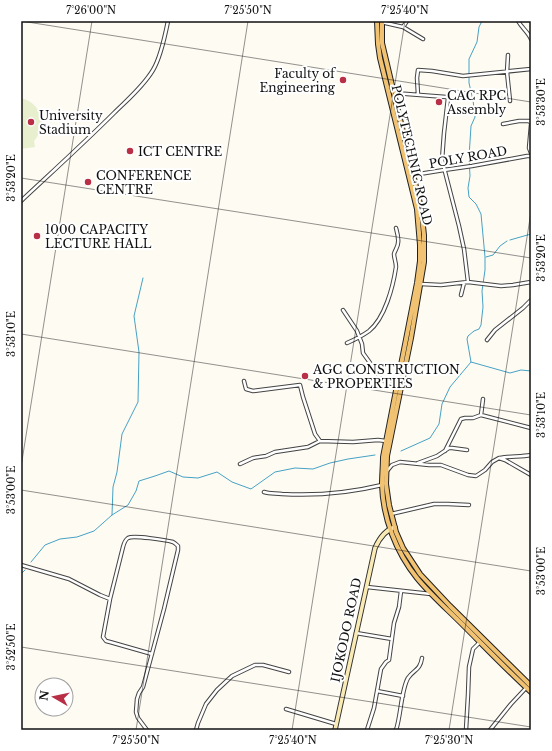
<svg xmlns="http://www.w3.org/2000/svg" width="552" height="751" font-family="'Libre Baskerville',serif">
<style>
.pitch{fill:#e8efcf}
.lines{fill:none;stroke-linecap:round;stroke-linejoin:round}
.stream{stroke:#46a2c5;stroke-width:1}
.minor-casing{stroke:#434343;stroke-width:4.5}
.secondary-casing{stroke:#323232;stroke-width:5.5}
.primary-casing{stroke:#212121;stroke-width:6}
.minor{stroke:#fff;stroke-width:2.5}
.secondary{stroke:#faeab3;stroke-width:3.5}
.primary{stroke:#f0c272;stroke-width:4}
.ticks{fill:none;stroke:#101010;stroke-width:1;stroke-opacity:0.45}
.poi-dot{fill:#b82f46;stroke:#fff;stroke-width:1.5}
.labels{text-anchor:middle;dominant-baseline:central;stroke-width:4;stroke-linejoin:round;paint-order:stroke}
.poi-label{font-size:12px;fill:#101010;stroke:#fff;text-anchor:start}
.street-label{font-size:12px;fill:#101010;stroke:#fff}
.neatline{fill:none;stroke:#101010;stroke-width:1.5}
.ticks-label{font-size:10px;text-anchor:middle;fill:#101010}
</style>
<rect width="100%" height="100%" fill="#fefbf3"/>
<!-- pitch -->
<path class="pitch" d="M 21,98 C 42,103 48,126 34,141 L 35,147 L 21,149 Z"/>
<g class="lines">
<!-- stream -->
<path class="stream" d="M 510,240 L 531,234
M 486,257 L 493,255 L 500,246 L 507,241
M 471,362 L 510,373 L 521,370 L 531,371
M 401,451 L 430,438 L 439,424 L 442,404 L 450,387 L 471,362 L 467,339 L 468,336 L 474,331 L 479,329 L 481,325 L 483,307 L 482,291 L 485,270 L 485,257 L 481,214 L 476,204 L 469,197 L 468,188 L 470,176 L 469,157 L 471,126 L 475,117 L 473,100 L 469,83 L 469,59 L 477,42 L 479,27 L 482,21
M 112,515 L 113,487 L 117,472 L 122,434 L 138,402 L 139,352 L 134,316 L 143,278
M 31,562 L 45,545 L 60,539 L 77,537 L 94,531 L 112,515 L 128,505 L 136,491 L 139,481 L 155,476 L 169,471 L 183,477 L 198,478 L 217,472 L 232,482 L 251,489 L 275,472 L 295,468 L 313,469 L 330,463 L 348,459 L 375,455
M 21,574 L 25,570"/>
<!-- minor casing -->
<g class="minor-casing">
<path id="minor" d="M 518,21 C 522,28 528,32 531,39
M 381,22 L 403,27 L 423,39
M 403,27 L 407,21
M 508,55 L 507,72 L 510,101
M 394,93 L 446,97 L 448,98 L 444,133 L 442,160 L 459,226 L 464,249 L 468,282
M 418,95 L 417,78 L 418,70 L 432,71 L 463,76 L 531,69
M 503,124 L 519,121 L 529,121 L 531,123
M 531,125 L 529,148 L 531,153
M 413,175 L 444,170 L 472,166 L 527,156 L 531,156
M 21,201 C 52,172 84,143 114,113 C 127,100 143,87 153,70 C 161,57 165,36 168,21
M 421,284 L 441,285 L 468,282 L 501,286 L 513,285 L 531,282
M 461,295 L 464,283
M 343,310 L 357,331 L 362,344 L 363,353 L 373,367 L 381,379 L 388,383 L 397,385
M 487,340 L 495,330 L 523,308 L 531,300
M 347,343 C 354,340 362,336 369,331 C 385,318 393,287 396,267 C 396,262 394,258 394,254 C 395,250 398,247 398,243 C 399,238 397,232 396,228
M 244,381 L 246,389 L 253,391 L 300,385 L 303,397 L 315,434 L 320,441
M 481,415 L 483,399
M 445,451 L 461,419 L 465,418 L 473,418 L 481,415 L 531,428
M 500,458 C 510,456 521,457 531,455
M 418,463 L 437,456 L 449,448 L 452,448 L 467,450
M 240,464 L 253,458 L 266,456 L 275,452 L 308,447 L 320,441 L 353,442 L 378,440 L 386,441
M 387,471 L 392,465 L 400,462 L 429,465 L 441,465 L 468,475 L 476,476 L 485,470 L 492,462 L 499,458 L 505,460 L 531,475
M 264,492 C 270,494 276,493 282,494 C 316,496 349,493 382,485
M 391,514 L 434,504 L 448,504 L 469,505
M 21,565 L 69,579 L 100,595 L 110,599 L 123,547 C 124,543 125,540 128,538 C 133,535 166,540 173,542 C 175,543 176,544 178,546 L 178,550 L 164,609 L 143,687 L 139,693 L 137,699 L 136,712 L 138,718 L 147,730
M 367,587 L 431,594
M 110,599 L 103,637 L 106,641 L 110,642 L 152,654
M 356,633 L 392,639
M 377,691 L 403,696
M 286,709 L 336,724
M 196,730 L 198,723 L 206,704 L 217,690 L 232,676 L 255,665 L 263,665 L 289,672
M 367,730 L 374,708 L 381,669 L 386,662 L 389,660 L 394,623 L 399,607 L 401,591
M 396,730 C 401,716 401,690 408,678 C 414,669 420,671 422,658
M 466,730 L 468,695 L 469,667 L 473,649 L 480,642
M 490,730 L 511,704 L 526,688"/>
</g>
<!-- secondary casing -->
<g class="secondary-casing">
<path id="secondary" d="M 335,730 L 375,548 C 379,539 385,530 395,527"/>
</g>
<!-- primary casing -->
<g class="primary-casing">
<path id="primary" d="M 377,21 L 378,44 L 380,58 L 417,209 L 420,245 L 420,261 L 417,283 L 383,457 C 383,466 382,476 382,485 C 383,518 396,552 417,578 C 430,594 447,609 462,624 C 485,647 507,670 531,692
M 382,21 L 382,43 L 421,208 L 424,235 L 424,262 L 411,338 L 387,456 L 386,484 L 389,505 L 396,532 L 403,548 L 420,574 L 450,606 L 531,686"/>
</g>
<!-- minor -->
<use href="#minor" class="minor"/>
<!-- secondary -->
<use href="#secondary" class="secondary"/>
<!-- primary -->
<use href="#primary" class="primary"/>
</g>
<!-- ticks -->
<path class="ticks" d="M 21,21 L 531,102M 21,178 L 531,258M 21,334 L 531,415M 21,467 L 92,21M 21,490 L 531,571M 21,647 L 531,727M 136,730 L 248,21M 292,730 L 405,21M 449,730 L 531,212"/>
<!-- markers -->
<g class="poi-dot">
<circle cx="343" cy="80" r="4"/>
<circle cx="439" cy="102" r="4"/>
<circle cx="31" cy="122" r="4"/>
<circle cx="130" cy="151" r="4"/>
<circle cx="88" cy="182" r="4"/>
<circle cx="37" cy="236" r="4"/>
<circle cx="305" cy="376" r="4"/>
</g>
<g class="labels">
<!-- poi labels -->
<g class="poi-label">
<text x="335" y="73" text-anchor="end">Faculty of<tspan x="335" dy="14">Engineering</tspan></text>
<text x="447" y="95">CAC RPC<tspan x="447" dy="14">Assembly</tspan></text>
<text x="39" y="115">University<tspan x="39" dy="14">Stadium</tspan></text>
<text x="138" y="151">ICT CENTRE</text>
<text x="96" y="175">CONFERENCE<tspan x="96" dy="14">CENTRE</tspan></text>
<text x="45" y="229">1000 CAPACITY<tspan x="45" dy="14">LECTURE HALL</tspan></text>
<text x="313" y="369">AGC CONSTRUCTION<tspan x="313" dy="14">&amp; PROPERTIES</tspan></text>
</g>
<!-- street labels -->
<g class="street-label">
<text transform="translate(412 155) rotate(77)">POLYTECHNIC ROAD</text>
<text transform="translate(468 157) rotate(-10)">POLY ROAD</text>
<text transform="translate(346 630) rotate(-78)">IJOKODO ROAD</text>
</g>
</g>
<!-- border -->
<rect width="552" height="751" fill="none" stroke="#ffffff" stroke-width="44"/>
<!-- north arrow -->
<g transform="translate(54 697) rotate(279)"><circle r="19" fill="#ffffff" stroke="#9f9f9f"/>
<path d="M0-3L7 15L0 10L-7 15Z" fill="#b82f46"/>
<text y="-6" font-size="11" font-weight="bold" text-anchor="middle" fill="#101010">N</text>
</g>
<rect x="22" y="22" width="508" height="707" class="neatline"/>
<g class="ticks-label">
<text x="91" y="14">7°26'00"N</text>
<text x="248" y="14">7°25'50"N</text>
<text x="405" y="14">7°25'40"N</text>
<text transform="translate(541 102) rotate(-90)" y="4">3°53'30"E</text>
<text transform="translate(11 178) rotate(-90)" y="4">3°53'20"E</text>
<text transform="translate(541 258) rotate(-90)" y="4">3°53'20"E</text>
<text transform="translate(11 334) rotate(-90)" y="4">3°53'10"E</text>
<text transform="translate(541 415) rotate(-90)" y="4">3°53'10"E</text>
<text transform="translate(11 490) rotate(-90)" y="4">3°53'00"E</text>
<text transform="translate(541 571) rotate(-90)" y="4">3°53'00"E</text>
<text transform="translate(11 647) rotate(-90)" y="4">3°52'50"E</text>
<text x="136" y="744">7°25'50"N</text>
<text x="293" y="744">7°25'40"N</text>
<text x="449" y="744">7°25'30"N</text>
</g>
</svg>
